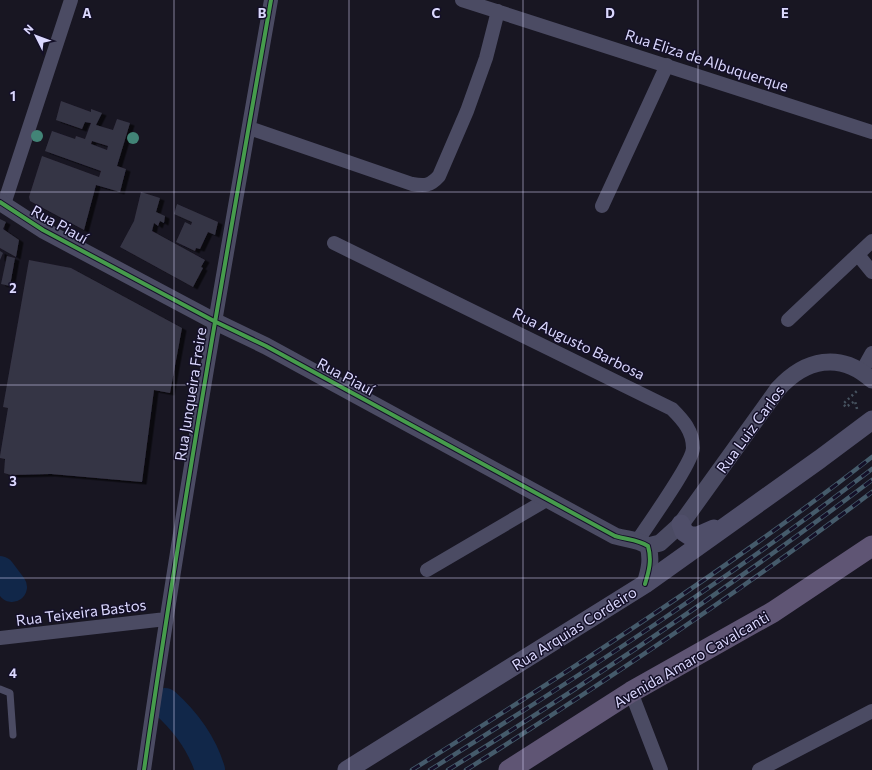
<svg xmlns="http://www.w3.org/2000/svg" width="872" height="770" font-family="Commissioner,sans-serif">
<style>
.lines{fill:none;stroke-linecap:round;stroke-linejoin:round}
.river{stroke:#112749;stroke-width:30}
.building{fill:#363445;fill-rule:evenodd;filter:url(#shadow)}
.path{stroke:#46525f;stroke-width:2.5;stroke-dasharray:2 3;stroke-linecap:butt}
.service{stroke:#4b4b63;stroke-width:7}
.minor{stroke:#4b4b63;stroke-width:14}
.tertiary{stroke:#4b4b63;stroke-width:17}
.secondary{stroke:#4f4e69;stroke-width:19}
.primary{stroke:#5f5574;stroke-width:21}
.rail-casing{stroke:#455b6b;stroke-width:4.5}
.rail{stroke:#141028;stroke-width:3;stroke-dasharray:9;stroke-linecap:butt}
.cycleway-casing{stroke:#141028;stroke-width:6}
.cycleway{stroke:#469c4c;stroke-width:4}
.tree{fill:#428477}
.grid{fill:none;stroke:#dbd8fe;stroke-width:1;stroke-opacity:0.55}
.labels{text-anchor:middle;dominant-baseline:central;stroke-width:3;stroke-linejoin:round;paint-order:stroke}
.street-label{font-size:15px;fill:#dbd8fe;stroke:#141028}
.grid-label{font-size:13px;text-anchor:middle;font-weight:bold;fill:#dbd8fe;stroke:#141028;stroke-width:3;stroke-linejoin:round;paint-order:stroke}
</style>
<defs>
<filter id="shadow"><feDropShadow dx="4.5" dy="2.5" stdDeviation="0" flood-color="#0009"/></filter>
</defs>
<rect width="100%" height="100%" fill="#181622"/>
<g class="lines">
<!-- river -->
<path class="river" d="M 0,571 L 12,587
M 165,703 C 185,721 202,744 210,770"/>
</g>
<!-- building -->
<path class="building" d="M 61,101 L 91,112 L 91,109 L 102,113 L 96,125 L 113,130 L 117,119 L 130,123 L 117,166 L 126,169 L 120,192 L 96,185 L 84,230 L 30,201 L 29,197 L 42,156 L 99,177 L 101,171 L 45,151 L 52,131 L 75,139 L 76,136 L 85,139 L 91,123 L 85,122 L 82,129 L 56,120 ZM 92,141 L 108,146 L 107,150 L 91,144 Z
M 141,192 L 160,198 L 156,212 L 165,216 L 164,223 L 160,221 L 158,226 L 154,223 L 152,231 L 205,260 L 201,267 L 203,268 L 193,287 L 120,247 L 134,221 Z
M 177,204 L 218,222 L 215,235 L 208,232 L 200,249 L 196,248 L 195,251 L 176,242 L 185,222 L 191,225 L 192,222 L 174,214 Z
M 0,219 L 6,222 L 3,229 L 19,240 L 16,257 L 0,248 Z
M 0,251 L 3,253 L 0,260 Z
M 7,256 L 15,258 L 10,286 L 1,284 Z
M 29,260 L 71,268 L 182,328 L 170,393 L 154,390 L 142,482 L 51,474 L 11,475 L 4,473 L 5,459 L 0,458 L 0,456 L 8,408 L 3,407 Z"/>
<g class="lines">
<!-- path -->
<path class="path" d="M 857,409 L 855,401 L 846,407 L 843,404 L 858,390"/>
<!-- service -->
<path class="service" d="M 0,689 L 10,693 L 13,735"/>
<!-- minor -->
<path class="minor" d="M 462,0 L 872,132
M 249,128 L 412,184 C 425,186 430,186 439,176 L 467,111 L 486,58 L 498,11
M 4,204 L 71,0
M 602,206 L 667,65
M 334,243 L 672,409 C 683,420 693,431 693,448 C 693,462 649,523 638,540
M 859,256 L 872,272
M 788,320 L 872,241
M 862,371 L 872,353
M 427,570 L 548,499
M 0,638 L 166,619
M 631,692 L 661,770
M 144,770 C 181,512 226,256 271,0
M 759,770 L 872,711"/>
<!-- tertiary -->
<path class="tertiary" d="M 0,202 L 43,230 L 214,321 L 266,346 L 615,536 C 628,540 637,539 648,546 C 652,560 649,571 645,584
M 648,546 L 660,543 L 681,524 L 778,389 C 805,359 840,351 872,380"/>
<!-- secondary -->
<path class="secondary" d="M 681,524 L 684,532 L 690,536 L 698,536 L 714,529
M 347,770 L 645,584 L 820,459 L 872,420"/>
<!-- primary -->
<path class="primary" d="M 509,770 L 631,692 L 773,612 L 872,546"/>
<!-- rail casing -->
<g class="rail-casing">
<path id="rail" d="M 412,770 C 569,671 726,571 872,457
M 430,770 C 581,675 730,578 872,469
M 448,770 C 593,680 735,584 872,480
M 466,770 C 605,682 741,591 872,492"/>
</g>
<!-- rail -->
<use href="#rail" class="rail"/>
<!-- cycleway casing -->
<g class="cycleway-casing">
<path id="cycleway" d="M 0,202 L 43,230 L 214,321 L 266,346 L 615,536 C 628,540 637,539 648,546 C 652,560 649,571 645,584
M 144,770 C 181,512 226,256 271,0"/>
</g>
<!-- cycleway -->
<use href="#cycleway" class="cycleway"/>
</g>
<!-- trees -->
<g class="tree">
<circle cx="37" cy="136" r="6"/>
<circle cx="133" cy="138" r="6"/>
</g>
<!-- grid -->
<path class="grid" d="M 174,0 L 174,770M 349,0 L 349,770M 523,0 L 523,770M 698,0 L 698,770M 0,192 L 872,192M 0,385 L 872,385M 0,578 L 872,578"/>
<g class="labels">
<!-- street labels -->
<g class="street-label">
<text transform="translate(707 60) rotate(18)">Rua Eliza de Albuquerque</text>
<text transform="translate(60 224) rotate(29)">Rua Piauí</text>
<text transform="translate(579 343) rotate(26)">Rua Augusto Barbosa</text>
<text transform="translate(346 376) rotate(28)">Rua Piauí</text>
<text transform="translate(190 394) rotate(-81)">Rua Junqueira Freire</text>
<text transform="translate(750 429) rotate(-54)">Rua Luiz Carlos</text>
<text transform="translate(81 612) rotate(-7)">Rua Teixeira Bastos</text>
<text transform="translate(574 628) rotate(-32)">Rua Arquias Cordeiro</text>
<text transform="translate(691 659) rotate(-30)">Avenida Amaro Cavalcanti</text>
</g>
</g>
<g class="grid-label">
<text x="87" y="18">A</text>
<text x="262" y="18">B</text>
<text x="436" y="18">C</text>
<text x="610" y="18">D</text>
<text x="785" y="18">E</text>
<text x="13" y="101">1</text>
<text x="13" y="293">2</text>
<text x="13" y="486">3</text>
<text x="13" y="678">4</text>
</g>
<!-- north arrow -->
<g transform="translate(36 36) rotate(312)" stroke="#141028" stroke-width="3" paint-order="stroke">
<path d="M0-3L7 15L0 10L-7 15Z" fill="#dbd8fe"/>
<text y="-6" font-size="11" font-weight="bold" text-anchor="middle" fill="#dbd8fe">N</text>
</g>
</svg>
